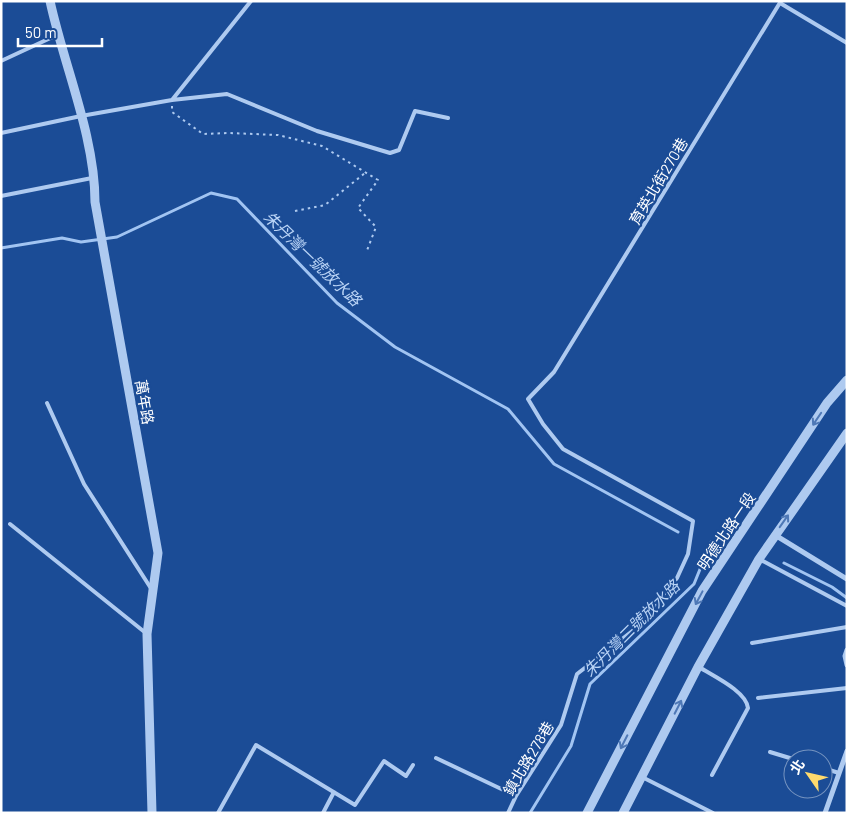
<svg xmlns="http://www.w3.org/2000/svg" width="848" height="814" font-family="Barlow,'Noto Sans TC',sans-serif">
<style>
.lines{fill:none;stroke-linecap:round;stroke-linejoin:round}
.stream{stroke:#a1c4f2;stroke-width:3}
.path{stroke:#aecaf0;stroke-width:2;stroke-dasharray:2.5 4;stroke-linecap:butt}
.service{stroke:#aecaf0;stroke-width:4}
.minor{stroke:#aecaf0;stroke-width:5}
.tertiary{stroke:#aecaf0;stroke-width:9}
.oneway{stroke:#4e78b6}
.labels{text-anchor:middle;dominant-baseline:central;stroke-width:4.5;stroke-linejoin:round;paint-order:stroke}
.street-label{font-size:15px;fill:#fff;stroke:#1b4c96}
.water-label{font-size:16px;font-style:italic;fill:#bad4f6;stroke:#1b4c96}
</style>
<rect width="100%" height="100%" fill="#1b4c96"/>
<g class="lines">
<!-- stream -->
<path class="stream" d="M 1,248 L 62,238 L 81,242 L 117,237 L 211,193 L 237,199 L 337,303 L 395,347 L 508,409 L 554,464 L 678,532
M 784,563 L 832,587 L 847,598
M 530,813 L 571,746 L 590,684 L 694,584 L 711,542"/>
<!-- path -->
<path class="path" d="M 172,106 L 172,112 L 203,134 L 229,133 L 278,135 L 322,146 L 378,180 L 358,208 L 376,227 L 366,253
M 295,211 L 325,205 L 365,173"/>
<!-- service -->
<path class="service" d="M 780,3 L 847,43
M 1,61 L 57,35
M 172,100 L 251,1
M 1,133 L 81,116 L 172,100 L 227,94 L 317,131 L 390,153 L 399,150 L 415,111 L 448,118
M 1,196 L 92,178
M 47,403 L 84,484 L 152,590
M 10,524 L 147,634
M 759,559 L 847,606
M 752,643 L 847,627
M 699,667 C 713,676 746,691 748,708 L 712,775
M 758,698 L 847,688
M 770,752 L 793,759
M 436,758 L 516,796
M 823,768 L 839,773
M 642,777 L 713,813
M 218,813 L 256,745 L 355,805 L 384,761 L 406,776 L 413,765
M 323,813 L 334,792
M 508,813 L 516,796 L 561,725 L 577,674 L 635,629 L 677,578 L 688,554 L 693,521 L 563,449 L 543,424 L 528,399 L 554,372 L 781,1"/>
<!-- minor -->
<path class="minor" d="M 775,535 L 847,579
M 847,650 L 845,656 L 847,665
M 825,813 L 847,751"/>
<!-- tertiary -->
<path class="tertiary" d="M 50,1 C 64,66 95,136 95,202 L 158,553 L 147,634 L 152,813
M 587,813 L 702,591 L 827,403 L 847,380
M 623,813 L 698,667 L 759,559 L 847,433"/>
</g>
<!-- one-way arrows -->
<defs><path id="oneway-shaft" d="M-6 0H5M1.5-3L5.5 0L1.5 3" fill="none" stroke-width="1.6" stroke-linecap="round" stroke-linejoin="round" transform="scale(1.25)"/></defs>
<g class="oneway">
<use href="#oneway-shaft" transform="translate(817 419) rotate(124)"/>
<use href="#oneway-shaft" transform="translate(784 521) rotate(-55)"/>
<use href="#oneway-shaft" transform="translate(699 598) rotate(118)"/>
<use href="#oneway-shaft" transform="translate(678 707) rotate(-63)"/>
<use href="#oneway-shaft" transform="translate(624 742) rotate(117)"/>
</g>
<g class="labels">
<!-- street labels -->
<g class="street-label">
<text transform="translate(658 181) rotate(-59)">育英北街270巷</text>
<text transform="translate(145 402) rotate(80)">萬年路</text>
<text transform="translate(726 531) rotate(-56)">明德北路一段</text>
<text transform="translate(528 758) rotate(-59)">鎮北路278巷</text>
</g>
<!-- water labels -->
<g class="water-label">
<text transform="translate(313 258) rotate(44)">朱丹灣一號放水路</text>
<text transform="translate(631 628) rotate(-45)">朱丹灣二號放水路</text>
</g>
</g>
<!-- border -->
<rect width="848" height="814" fill="none" stroke="#ffffff" stroke-width="5"/>
<!-- north arrow -->
<g transform="translate(808 774) rotate(304)"><circle r="24" fill="#1b4c96" stroke="#7694c0"/>
<path d="M0-4L9 19L0 12L-9 19Z" fill="#ffda6d"/>
<text y="-8" font-size="14" font-weight="bold" text-anchor="middle" fill="#ffffff">北</text>
</g>
<!-- scale -->
<path d="M18 38v8h84v-8" fill="none" stroke="#ffffff" stroke-width="2.5"/>
<text x="25" y="38" font-size="15" fill="#ffffff" stroke="#1b4c96" stroke-width="4" paint-order="stroke">50 m</text>
</svg>
